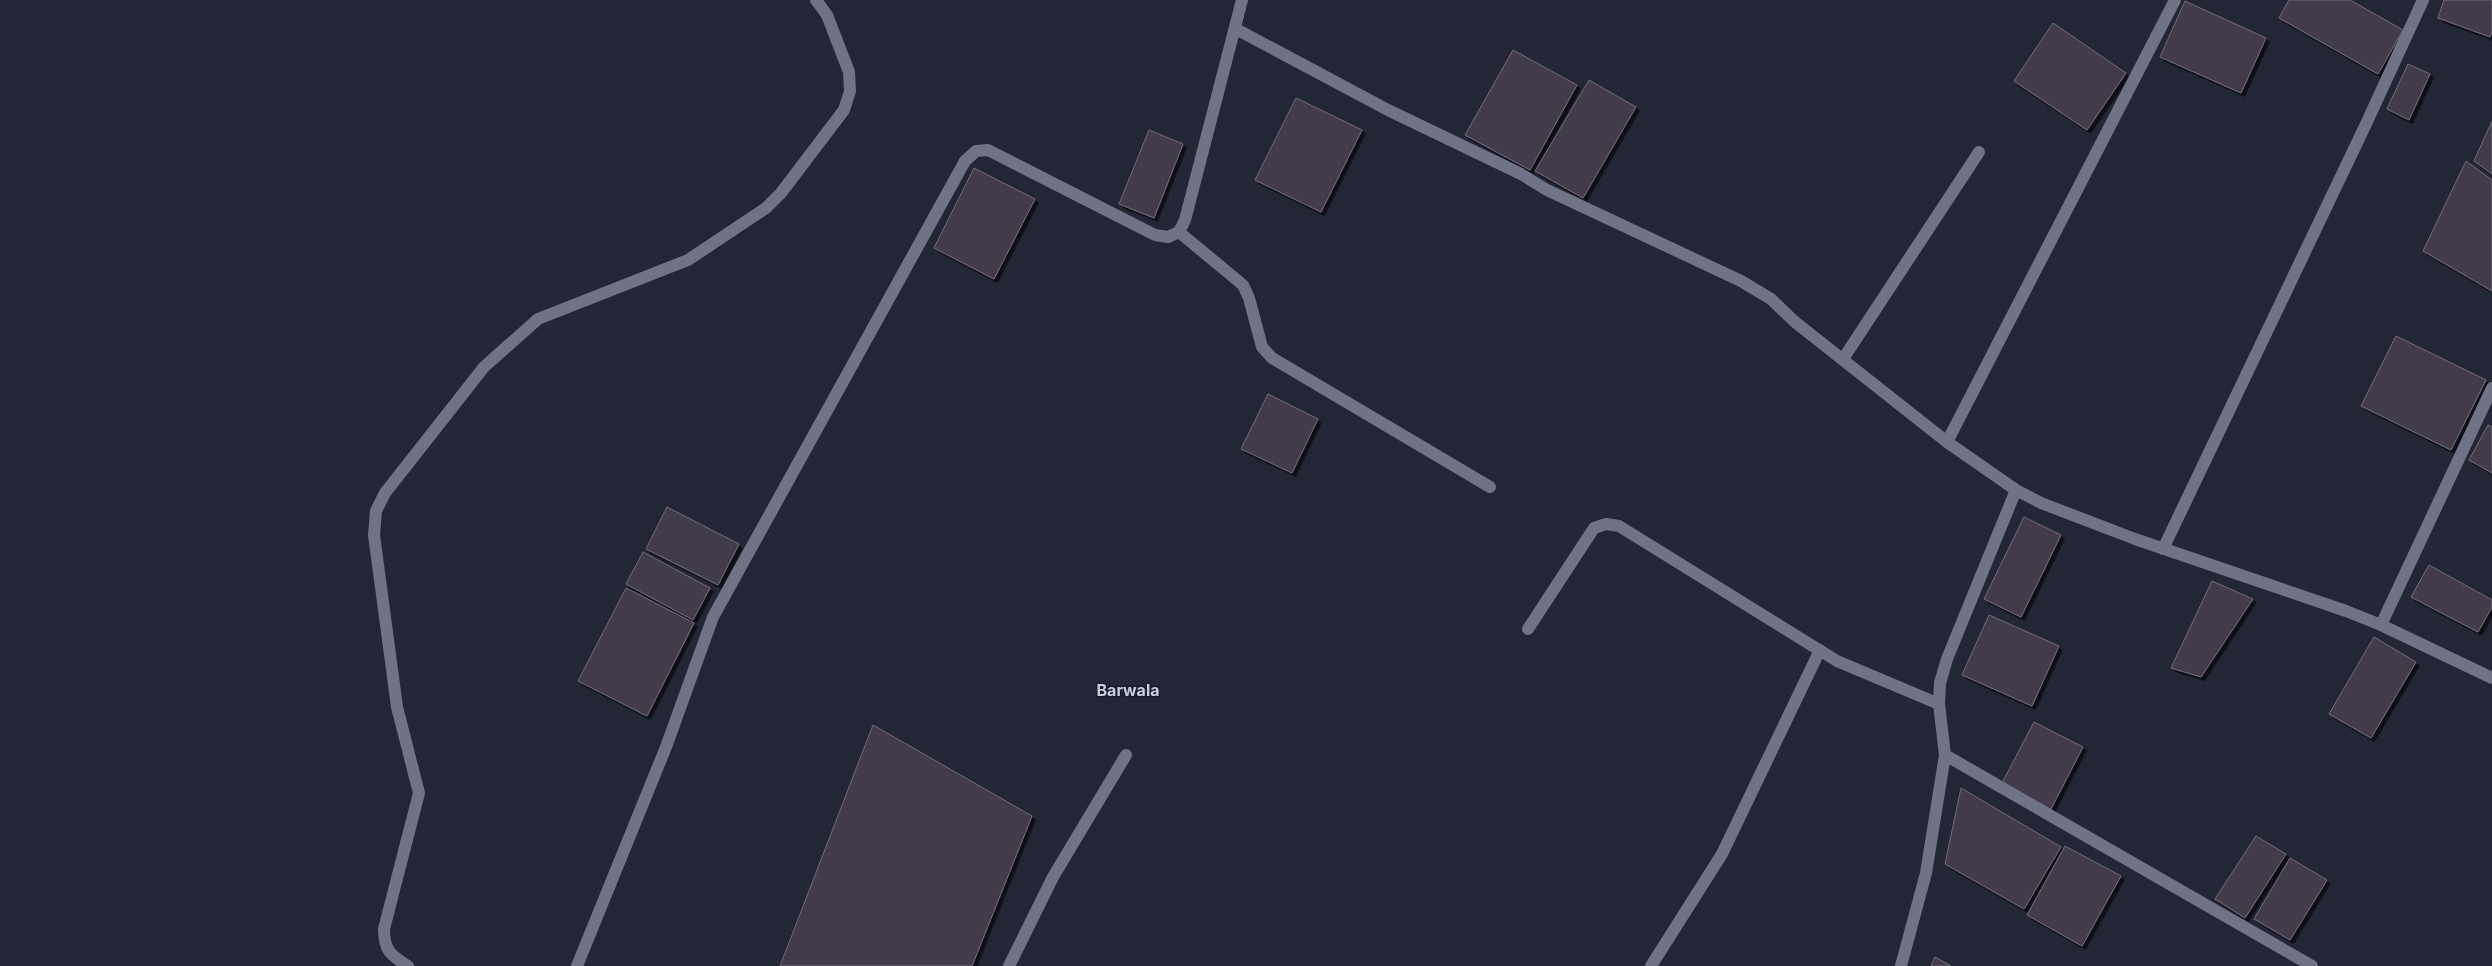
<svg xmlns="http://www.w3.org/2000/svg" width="2492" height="966" font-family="Inter,sans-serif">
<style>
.building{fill:#433b4a;stroke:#736b7c;filter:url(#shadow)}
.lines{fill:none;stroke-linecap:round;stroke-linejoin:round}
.minor{stroke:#6f7385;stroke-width:12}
.labels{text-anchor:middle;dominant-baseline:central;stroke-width:3.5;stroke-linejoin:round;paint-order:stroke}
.district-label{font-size:16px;font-weight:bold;fill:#c7cce0;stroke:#1a1d2b}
</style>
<defs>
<filter id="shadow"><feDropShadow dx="3.5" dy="3.5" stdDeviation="0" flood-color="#0009"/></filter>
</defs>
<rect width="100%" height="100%" fill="#232635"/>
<!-- building -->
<path class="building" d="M 2289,0 L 2350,0 L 2403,30 L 2378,74 L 2279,18 Z
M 2444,0 L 2492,0 L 2492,32 L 2490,37 L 2438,18 Z
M 2185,1 L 2266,38 L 2241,93 L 2160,57 Z
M 2053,23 L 2126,73 L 2087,130 L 2014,81 Z
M 1513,50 L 1577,85 L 1530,170 L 1465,135 Z
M 2408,64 L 2430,74 L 2409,120 L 2387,109 Z
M 1589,80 L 1636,107 L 1583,198 L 1535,171 Z
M 1296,98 L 1362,130 L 1321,212 L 1255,180 Z
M 2492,121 L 2492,174 L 2474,161 Z
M 1149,130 L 1183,144 L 1154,218 L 1119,204 Z
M 2466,161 L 2492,180 L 2492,291 L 2423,251 Z
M 974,168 L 1035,199 L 994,279 L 934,248 Z
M 2396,336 L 2486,380 L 2451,450 L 2361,406 Z
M 1268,394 L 1318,419 L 1292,473 L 1241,449 Z
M 2488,425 L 2492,427 L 2492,473 L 2469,460 Z
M 667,507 L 739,544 L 718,585 L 646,549 Z
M 2024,517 L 2061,535 L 2021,617 L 1984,599 Z
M 643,552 L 710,588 L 693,620 L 626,584 Z
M 2429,565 L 2492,600 L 2492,607 L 2478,632 L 2411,597 Z
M 2212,581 L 2253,599 L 2201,677 L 2171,668 Z
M 626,588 L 694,623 L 647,716 L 578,681 Z
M 1989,615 L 2059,646 L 2032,706 L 1962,675 Z
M 2374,637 L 2416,662 L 2371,738 L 2329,714 Z
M 2034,722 L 2083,747 L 2050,811 L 2001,785 Z
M 873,725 L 1032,816 L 972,966 L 780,966 Z
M 1961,788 L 2061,847 L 2024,909 L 1945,864 Z
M 2256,836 L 2286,854 L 2245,918 L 2215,899 Z
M 2065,846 L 2121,876 L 2082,946 L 2027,915 Z
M 2290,858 L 2327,880 L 2290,940 L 2254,919 Z
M 1935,957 L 1951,966 L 1931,966 Z"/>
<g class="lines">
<!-- minor -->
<path class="minor" d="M 1236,29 L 1388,110 L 1521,174 L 1547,190 L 1741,281 L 1771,299 L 1795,322 L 1947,442 L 2016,490 L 2041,503 L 2135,539 L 2346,611 L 2381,625 L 2492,678
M 1179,232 L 1243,285 L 1249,298 L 1262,347 L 1272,358 L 1490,487
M 1843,359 L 1979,152
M 1947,442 L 2175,0
M 2163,549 L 2366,124 L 2423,0
M 2381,625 L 2492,388
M 1528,629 L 1594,528 L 1606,524 L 1619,526 L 1837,661 L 1939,704
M 1945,755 L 2312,966
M 408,966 C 390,955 384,950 384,929 L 419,793 L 397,707 L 374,535 L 376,511 L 385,493 L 484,367 L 538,319 L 688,260 L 766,208 L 781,193 L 844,110 L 850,91 L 849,72 L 827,15 L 816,0
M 577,966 L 666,747 L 713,617 L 965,161 L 976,151 L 988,150 L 1155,235 L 1168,237 L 1179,232 L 1185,220 L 1242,0
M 1009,966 L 1053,877 L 1126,755
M 1651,966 L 1722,854 L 1820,650
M 1901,966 L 1926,873 L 1945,755 L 1939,704 L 1940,683 L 1947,659 L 2016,490"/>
</g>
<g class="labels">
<!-- district labels -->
<g class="district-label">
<text x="1128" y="690">Barwala</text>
</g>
</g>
</svg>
